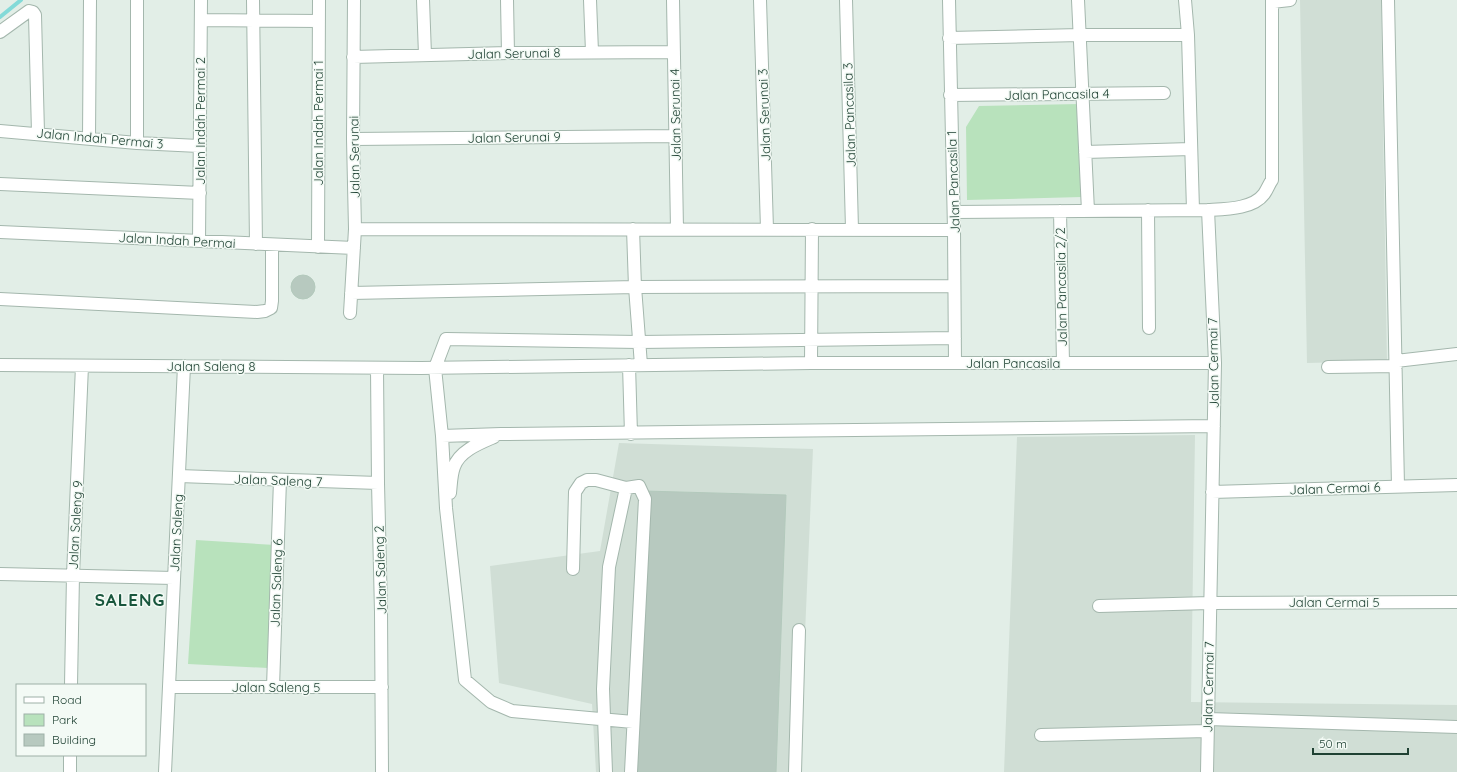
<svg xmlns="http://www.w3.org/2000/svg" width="1457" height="772" font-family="Quicksand,sans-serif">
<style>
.built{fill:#d0ded5}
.green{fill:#b8e2bc}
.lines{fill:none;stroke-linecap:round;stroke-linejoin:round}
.stream{stroke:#83dad8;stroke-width:4}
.building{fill:#b7c9bf;stroke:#b3c9bc}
.minor-casing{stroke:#a4b7ad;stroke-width:14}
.minor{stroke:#fff;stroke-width:12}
.labels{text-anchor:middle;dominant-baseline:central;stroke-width:3;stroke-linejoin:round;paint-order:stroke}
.street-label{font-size:13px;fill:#1f4133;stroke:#f3faf5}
.district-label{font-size:17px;font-weight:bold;letter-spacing:1px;fill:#19563d;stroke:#f3faf5}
</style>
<rect width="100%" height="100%" fill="#e2eee7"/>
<!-- built -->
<path class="built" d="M 1300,0 L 1381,0 L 1387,361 L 1307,363 Z
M 1195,435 L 1191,702 L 1457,705 L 1457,772 L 1004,772 L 1017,437 Z
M 619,443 L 813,449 L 799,772 L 596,772 L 592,704 L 499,683 L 490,566 L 600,551 Z"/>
<!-- green -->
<path class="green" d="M 1080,104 L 1082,197 L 967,200 L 966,127 L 979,106 Z
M 196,540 L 275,545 L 268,668 L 188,664 Z"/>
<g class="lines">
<!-- stream -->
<path class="stream" d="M 0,17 L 21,0"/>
</g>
<!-- building -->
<path class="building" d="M291 287a12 12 0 1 1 24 0a12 12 0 1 1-24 0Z
M 644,491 L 786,495 L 776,772 L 634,772 Z"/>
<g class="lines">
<!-- minor casing -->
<g class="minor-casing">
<path id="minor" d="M 253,0 L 256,244
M 423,0 L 425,55
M 507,0 L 508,53
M 590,0 L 592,52
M 673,0 L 677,229
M 760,0 L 767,229
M 846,0 L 852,229
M 949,0 L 954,230 L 955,363
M 1078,0 L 1088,211
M 1185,0 L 1188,35 L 1193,210
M 1388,0 L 1398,486
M 1272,2 L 1290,0
M 201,20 L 319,21
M 0,32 L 29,11 L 33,12 L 35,15 L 38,133
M 949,38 L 1080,35 L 1188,35
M 353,57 L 508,53 L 674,52
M 950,95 L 1164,93
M 0,131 L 137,143 L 199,146
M 89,138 L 90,0
M 353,139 L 675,136
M 137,143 L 137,0
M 1085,152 L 1191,149
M 0,184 L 200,193
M 1148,210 L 1149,328
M 1060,211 L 1063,363
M 954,212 L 1208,210
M 355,229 L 954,230
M 633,229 L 635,287 L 641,365
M 0,232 L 354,248
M 199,241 L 201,0
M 318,247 L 319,0
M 351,293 L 635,287 L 954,286
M 0,299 L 257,312 L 265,311 L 271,308 L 272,301 L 272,245
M 350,313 L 355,229 L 353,139 L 354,0
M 1396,361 L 1457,354
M 811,363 L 812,229
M 0,365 L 421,368 L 811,363 L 1215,363
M 629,365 L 631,434
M 1328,367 L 1396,366
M 377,368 L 378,483 L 381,612 L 382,772
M 442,436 L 501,434 L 1214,426
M 179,476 L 378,483
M 1212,492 L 1457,485
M 450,493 C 451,484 451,475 454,467 C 459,451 480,443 494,437
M 573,569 L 575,492 L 581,483 L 587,480 L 596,480 L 626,488 L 639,486 L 645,499 L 631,772
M 0,574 L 174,578
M 1099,606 L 1210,603 L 1457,602
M 71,685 L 73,575 L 82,366
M 169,687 L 382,687
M 273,687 L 280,480
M 1208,719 L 1457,727
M 633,722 L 512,711 L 491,702 L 465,680 L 446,508 L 442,436 L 435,368 L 446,339 L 639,342 L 955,338
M 1041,735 L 1207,731
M 70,772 L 70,755
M 165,772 L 184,366
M 606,772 L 603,689 L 609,567 L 626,488
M 795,772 L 799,630
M 1207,772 L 1215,363 L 1208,210 C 1226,209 1253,209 1264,194 C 1267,190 1269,184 1272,180 L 1272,0"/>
</g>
<!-- minor -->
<use href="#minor" class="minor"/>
</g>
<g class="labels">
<!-- street labels -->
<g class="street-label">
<text transform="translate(514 53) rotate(-1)">Jalan Serunai 8</text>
<text transform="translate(1057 94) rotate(-1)">Jalan Pancasila 4</text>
<text transform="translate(675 115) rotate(-91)">Jalan Serunai 4</text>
<text transform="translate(764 115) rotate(-92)">Jalan Serunai 3</text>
<text transform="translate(849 115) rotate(-92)">Jalan Pancasila 3</text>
<text transform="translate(200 121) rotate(-90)">Jalan Indah Permai 2</text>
<text transform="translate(318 123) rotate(-90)">Jalan Indah Permai 1</text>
<text transform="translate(514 137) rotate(-1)">Jalan Serunai 9</text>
<text transform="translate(100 138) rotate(5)">Jalan Indah Permai 3</text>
<text transform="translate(354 157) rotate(-91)">Jalan Serunai</text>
<text transform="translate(953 182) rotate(-92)">Jalan Pancasila 1</text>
<text transform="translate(177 240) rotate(3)">Jalan Indah Permai</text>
<text transform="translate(1061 287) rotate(-91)">Jalan Pancasila 2/2</text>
<text x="1013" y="363">Jalan Pancasila</text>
<text transform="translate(1213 363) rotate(-91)">Jalan Cermai 7</text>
<text x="211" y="366">Jalan Saleng 8</text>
<text transform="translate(278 480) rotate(2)">Jalan Saleng 7</text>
<text transform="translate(1335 488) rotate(-2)">Jalan Cermai 6</text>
<text transform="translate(75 525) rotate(-87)">Jalan Saleng 9</text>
<text transform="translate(176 533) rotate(-87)">Jalan Saleng</text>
<text transform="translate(380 570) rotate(-92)">Jalan Saleng 2</text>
<text transform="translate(276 583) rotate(-88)">Jalan Saleng 6</text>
<text x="1334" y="602">Jalan Cermai 5</text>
<text x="276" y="687">Jalan Saleng 5</text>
<text transform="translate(1208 687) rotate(-89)">Jalan Cermai 7</text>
</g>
<!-- district labels -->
<g class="district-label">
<text x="130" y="599">SALENG</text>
</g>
</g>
<!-- legend -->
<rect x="16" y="684" width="130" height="72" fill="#f3faf5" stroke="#9eb0a7"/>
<rect x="24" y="697" width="20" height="6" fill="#ffffff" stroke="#9eb0a7"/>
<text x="52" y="704" font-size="12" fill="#1f4133">Road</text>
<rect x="24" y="714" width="20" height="12" fill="#b8e2bc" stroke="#9eb0a7"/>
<text x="52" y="724" font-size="12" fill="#1f4133">Park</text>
<rect x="24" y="734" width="20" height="12" fill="#b7c9bf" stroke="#9eb0a7"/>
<text x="52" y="744" font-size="12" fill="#1f4133">Building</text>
<!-- scale -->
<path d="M1313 748v6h95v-6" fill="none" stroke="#1f4133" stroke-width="2"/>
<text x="1319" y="748" font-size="12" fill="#1f4133" stroke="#f3faf5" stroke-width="3" paint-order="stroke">50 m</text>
</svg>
